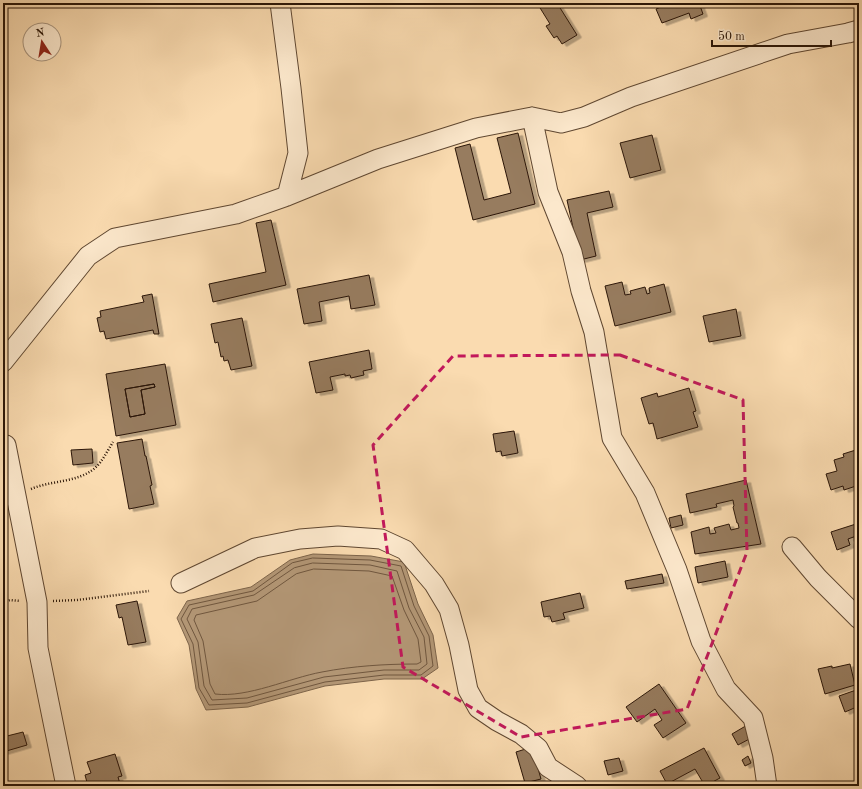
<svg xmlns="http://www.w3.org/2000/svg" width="862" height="789" font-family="'Old Standard TT',serif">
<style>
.water{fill:#b49877;stroke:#7d644a}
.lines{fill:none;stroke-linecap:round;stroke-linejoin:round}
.shore{stroke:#70573f;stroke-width:1}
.building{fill:#977c5f;stroke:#2b1607;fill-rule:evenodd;filter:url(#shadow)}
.minor-casing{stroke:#5f4731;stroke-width:21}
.path{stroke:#2b1607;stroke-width:2.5;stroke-dasharray:1 2;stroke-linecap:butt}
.minor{stroke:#fce8cc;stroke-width:19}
.marked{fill:none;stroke:#c2185b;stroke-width:3;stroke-dasharray:8 5;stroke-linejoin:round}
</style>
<defs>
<filter id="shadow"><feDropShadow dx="4.5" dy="2.5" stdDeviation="0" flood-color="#0004"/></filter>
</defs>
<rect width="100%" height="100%" fill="#fadbb0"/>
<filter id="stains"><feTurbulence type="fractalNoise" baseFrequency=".005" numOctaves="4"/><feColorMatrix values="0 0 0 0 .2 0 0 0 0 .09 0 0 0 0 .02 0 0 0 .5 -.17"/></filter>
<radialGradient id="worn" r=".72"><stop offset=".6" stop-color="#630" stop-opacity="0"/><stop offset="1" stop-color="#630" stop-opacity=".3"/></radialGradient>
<!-- water -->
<path class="water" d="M 313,554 L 371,556 L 404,562 L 418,604 L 433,635 L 438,668 L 422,679 L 384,679 L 325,686 L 248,707 L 206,710 L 196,689 L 189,645 L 177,618 L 187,601 L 251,587 L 290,560 Z"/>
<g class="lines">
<!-- shore -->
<path class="shore" d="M 313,558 L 370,560 L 401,566 L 414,606 L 429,636 L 433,666 L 421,675 L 384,675 L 325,682 L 247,703 L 209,705 L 199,688 L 193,644 L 181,619 L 189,605 L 253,591 L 292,563 Z
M 313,563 L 370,565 L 397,571 L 409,608 L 424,637 L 427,664 L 419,670 L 384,670 L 324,677 L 247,698 L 212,700 L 204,686 L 198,642 L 187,619 L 192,609 L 254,595 L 294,568 Z
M 314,569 L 369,571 L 392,576 L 404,610 L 418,639 L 421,662 L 417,664 C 385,664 353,666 322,672 C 289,678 248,698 215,694 L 210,684 L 203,641 L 194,620 L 196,615 L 257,601 L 296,574 Z"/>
</g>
<!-- building -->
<path class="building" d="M 537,3 L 557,3 L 577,35 L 562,44 L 557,36 L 554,38 L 546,26 L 550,24 Z
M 671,3 L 699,3 L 703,14 L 691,19 L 689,13 L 662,23 L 656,9 Z
M 518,133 L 535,204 L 473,220 L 455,148 L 470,144 L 484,200 L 511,193 L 497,138 Z
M 652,135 L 661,170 L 630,178 L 620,143 Z
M 609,191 L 613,207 L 587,213 L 596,256 L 580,260 L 567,200 Z
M 271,220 L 286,285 L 213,302 L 209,284 L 266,272 L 256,223 Z
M 369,275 L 375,305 L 351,309 L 349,296 L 319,302 L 322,321 L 304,324 L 297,289 Z
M 622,282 L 625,295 L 631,294 L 630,291 L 645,287 L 647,294 L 650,293 L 649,288 L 664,284 L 671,312 L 615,326 L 605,286 Z
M 152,294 L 159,334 L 154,334 L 153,330 L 106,339 L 104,331 L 100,332 L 97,318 L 101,317 L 100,311 L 144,302 L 142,296 Z
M 736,309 L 741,336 L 709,342 L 703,316 Z
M 242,318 L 252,366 L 231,370 L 228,360 L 224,361 L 223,356 L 221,357 L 218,342 L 215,343 L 211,324 Z
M 369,350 L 372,369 L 363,371 L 364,375 L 351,378 L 350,375 L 345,376 L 345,374 L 330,377 L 333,390 L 316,393 L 309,362 Z
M 165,364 L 176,425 L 116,436 L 106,374 ZM 154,384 L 155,387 L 141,390 L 145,414 L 130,417 L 125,389 Z
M 154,384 L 155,387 L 141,390 L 145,414 L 130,417 L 125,389 Z
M 689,388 L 696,411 L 693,412 L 698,427 L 657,439 L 653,423 L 649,424 L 641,398 L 657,393 L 658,397 Z
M 514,431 L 518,453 L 502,456 L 501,451 L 496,452 L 493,434 Z
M 142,439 L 145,456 L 146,456 L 152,485 L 150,486 L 154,504 L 129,509 L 117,443 Z
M 92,449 L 93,463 L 73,465 L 71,450 Z
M 859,449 L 859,485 L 844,490 L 843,486 L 831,490 L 826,474 L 837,471 L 834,460 L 844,457 L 843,454 Z
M 746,480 L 761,544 L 695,554 L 691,532 L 709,527 L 710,534 L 716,533 L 714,528 L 729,524 L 731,530 L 739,528 L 738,523 L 737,523 L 733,507 L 734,506 L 733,500 L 716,504 L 717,507 L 690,513 L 686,494 Z
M 681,515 L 683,525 L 671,528 L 669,518 Z
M 859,523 L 859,535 L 848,539 L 850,545 L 837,550 L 831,532 Z
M 725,561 L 728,577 L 698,583 L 695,567 Z
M 662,574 L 664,583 L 627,589 L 625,581 Z
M 580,593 L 584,608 L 563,613 L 565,619 L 552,622 L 550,616 L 544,617 L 541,602 Z
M 137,601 L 146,642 L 128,645 L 122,617 L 119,618 L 116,605 Z
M 850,664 L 855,685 L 825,694 L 818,669 L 832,666 L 832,668 Z
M 659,684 L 686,723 L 663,738 L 654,725 L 662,720 L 655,709 L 637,722 L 626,707 Z
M 859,689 L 859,706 L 845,712 L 839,696 Z
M 749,724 L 755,736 L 738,745 L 732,734 Z
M 23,732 L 27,745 L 3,752 L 3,737 Z
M 532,747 L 541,779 L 525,783 L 516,752 Z
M 704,748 L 720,778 L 705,786 L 695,769 L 667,784 L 660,771 Z
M 115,754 L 122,776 L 118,777 L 120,784 L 113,786 L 88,786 L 85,775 L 91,773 L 87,762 Z
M 748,756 L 751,763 L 745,766 L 742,760 Z
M 619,758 L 623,771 L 608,775 L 604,761 Z"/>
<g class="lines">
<!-- minor casing -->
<g class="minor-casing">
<path id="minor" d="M 280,3 L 291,88 L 298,153 L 287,196
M 3,362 L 88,256 L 115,238 L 236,214 L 287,196 L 378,159 L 476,128 L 532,117
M 3,445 L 6,445 L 37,602 L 38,648 L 66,786
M 792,547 L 818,578 L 859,619
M 181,583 L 255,548 L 300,539 L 338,536 L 381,539 L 405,550 L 434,584 L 449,609 L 459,645 L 468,690 L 478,708 L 497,721 L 521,734 L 538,748 L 548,767 L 577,786
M 767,786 L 763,758 L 753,718 L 726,689 L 701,641 L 677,570 L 645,493 L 612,438 L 594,332 L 581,291 L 572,252 L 548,192 L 532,117 L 561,123 L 584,117 L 631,97 L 788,44 L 848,33 L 859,30"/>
</g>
<!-- path -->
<path class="path" d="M 31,489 C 52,480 77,483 95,468 C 102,462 108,450 113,442
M 53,601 L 77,600 L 149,591
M 3,602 L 10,600 L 20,601"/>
<!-- minor -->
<use href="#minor" class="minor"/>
</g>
<!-- marked area -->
<path class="marked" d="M 620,355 L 743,400 L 747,552 L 687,709 L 521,737 L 403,667 L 373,445 L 453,356 Z"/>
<!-- margin -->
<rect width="862" height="789" fill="none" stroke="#fadbb0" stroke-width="16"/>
<rect x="4" y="4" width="854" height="781" fill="none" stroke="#2b1607" stroke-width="2"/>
<rect x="8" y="8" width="846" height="773" fill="none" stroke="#2b1607"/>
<!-- north arrow -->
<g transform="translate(42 42) rotate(348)"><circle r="19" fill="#fce8cc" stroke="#a8947d"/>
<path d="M0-3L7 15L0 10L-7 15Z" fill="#8f2418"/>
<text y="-6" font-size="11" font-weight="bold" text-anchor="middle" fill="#2b1607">N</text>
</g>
<!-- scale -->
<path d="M712 40v6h119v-6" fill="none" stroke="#2b1607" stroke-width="2"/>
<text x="718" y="40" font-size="12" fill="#2b1607" stroke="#fce8cc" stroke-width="3" paint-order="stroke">50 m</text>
<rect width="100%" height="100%" filter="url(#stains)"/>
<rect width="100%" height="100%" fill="url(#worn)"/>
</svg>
